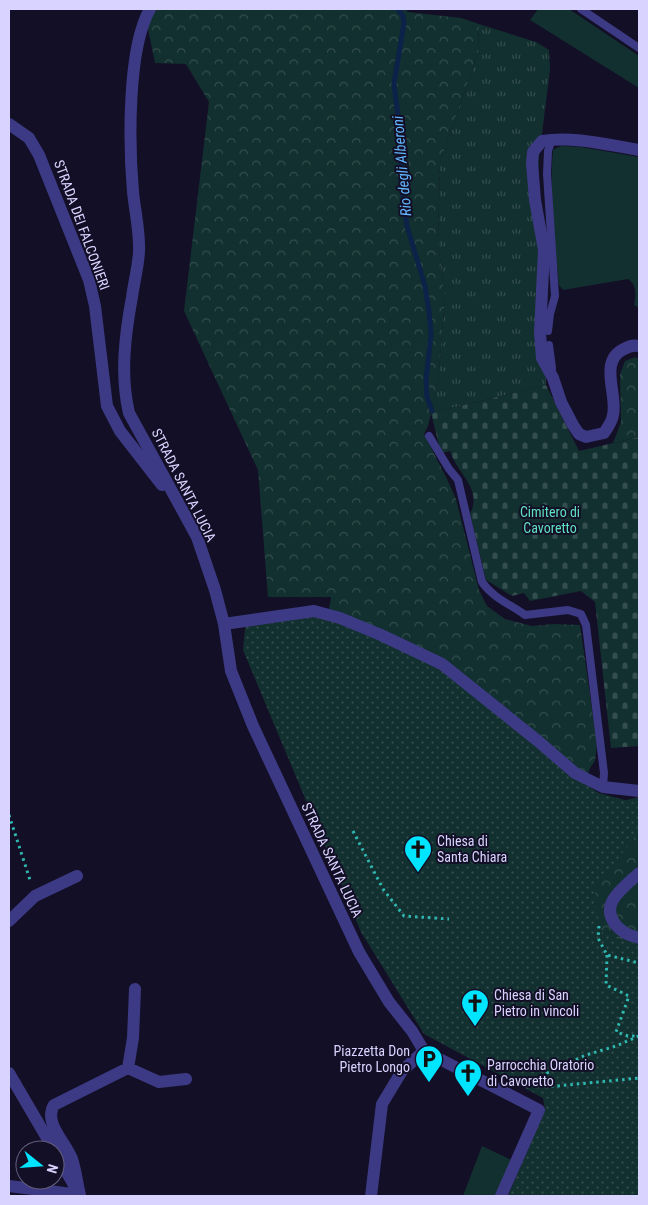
<svg xmlns="http://www.w3.org/2000/svg" width="648" height="1205" font-family="'Roboto Condensed',sans-serif">
<style>
.grass{fill:url(#grass-tufts)}
.forest{fill:url(#forest-crowns)}
.cemetery{fill:url(#cemetery-stones)}
.park{fill:url(#park-dots)}
.garden{fill:#12302f}
.lines{fill:none;stroke-linecap:round;stroke-linejoin:round}
.stream{stroke:#0c2248;stroke-width:5}
.path{stroke:#2fb8b0;stroke-width:3;stroke-dasharray:2.5 4;stroke-linecap:butt}
.service{stroke:#3d3a85;stroke-width:8}
.minor{stroke:#3d3a85;stroke-width:12}
.labels{text-anchor:middle;dominant-baseline:central;stroke-width:4;stroke-linejoin:round;paint-order:stroke}
.street-label{font-size:14px;fill:#d9d4ff;stroke:#130f26}
.park-label{font-size:14px;fill:#5fe0c0;stroke:#130f26}
.poi-label{font-size:14px;fill:#d9d4ff;stroke:#130f26;text-anchor:start}
.water-label{font-size:15px;font-style:italic;fill:#62b6ff;stroke:#130f26}
</style>
<defs>
<pattern id="grass-tufts" width="24" height="20" patternUnits="userSpaceOnUse" patternTransform="scale(1.25)"><rect width="24" height="20" fill="#12302f"/><path d="M3 7l-1-3M5 7V3M7 7l1-3M15 17l-1-3M17 17v-4M19 17l1-3" fill="none" stroke="#344d4e"/></pattern>
<pattern id="forest-crowns" width="20" height="18" patternUnits="userSpaceOnUse" patternTransform="scale(1.25)"><rect width="20" height="18" fill="#12302f"/><path d="M2 6a3 3 0 1 1 6 0M12 15a3 3 0 1 1 6 0" fill="none" stroke="#344d4e"/></pattern>
<pattern id="cemetery-stones" width="16" height="16" patternUnits="userSpaceOnUse" patternTransform="scale(1.25)"><rect width="16" height="16" fill="#12302f"/><path d="M2 7V4a2 2 0 0 1 4 0v3zM10 15v-3a2 2 0 0 1 4 0v3z" fill="#344d4e"/></pattern>
<pattern id="park-dots" width="8" height="8" patternUnits="userSpaceOnUse" patternTransform="scale(1.25)"><rect width="8" height="8" fill="#12302f"/><path d="M2 2h.1M6 6h.1" fill="none" stroke="#344d4e" stroke-width="1.8" stroke-linecap="round"/></pattern>
</defs>
<rect width="100%" height="100%" fill="#130f26"/>
<!-- grass -->
<path class="grass" d="M 479,24 L 536,42 L 549,50 L 550,70 L 539,157 L 538,192 L 546,284 L 546,385 L 431,413 L 438,383 L 445,299 L 438,242 L 440,162 L 478,53 Z"/>
<!-- forest -->
<path class="forest" d="M 144,9 L 405,9 L 408,12 L 461,18 L 479,24 L 478,53 L 440,162 L 438,242 L 445,299 L 438,383 L 428,426 L 424,434 L 447,479 L 456,499 L 479,590 L 487,606 L 505,619 L 532,626 L 554,624 L 580,625 L 597,744 L 595,761 L 590,768 L 581,792 L 605,805 L 639,797 L 639,1066 L 324,639 L 331,597 L 268,597 L 258,470 L 184,311 L 209,102 L 186,64 L 155,63 Z
M 635,357 L 639,359 L 639,437 L 613,443 L 621,422 L 620,374 L 625,361 Z"/>
<!-- cemetery -->
<path class="cemetery" d="M 546,385 L 579,451 L 639,437 L 639,746 L 611,748 L 595,602 L 581,591 L 530,601 L 524,593 L 512,596 L 486,580 L 470,514 C 483,488 457,474 450,451 L 441,453 L 431,413 Z"/>
<!-- park -->
<path class="park" d="M 326,614 L 431,657 L 561,769 L 599,793 L 639,804 L 639,832 L 595,888 L 598,931 L 639,945 L 639,1196 L 508,1196 L 545,1110 L 543,1098 L 424,1034 L 361,932 L 243,650 L 246,618 Z"/>
<!-- garden -->
<path class="garden" d="M 538,9 L 569,9 L 639,56 L 639,88 L 530,20 Z
M 561,146 L 581,147 L 639,157 L 639,308 L 634,305 C 636,295 637,285 628,279 L 563,290 L 559,285 C 554,241 549,195 553,150 Z
M 482,1146 L 514,1161 L 498,1196 L 463,1196 Z"/>
<g class="lines">
<!-- stream -->
<path class="stream" d="M 398,9 L 403,16 L 404,23 L 394,84 L 401,140 L 401,182 L 407,226 L 425,286 L 429,311 L 431,335 L 426,380 L 427,397 L 432,411"/>
<!-- path -->
<path class="path" d="M 9,815 L 31,883
M 353,831 L 383,889 L 404,916 L 449,919
M 599,926 L 598,938 L 607,955 L 639,963
M 607,955 L 606,985 L 629,996 L 616,1032 L 628,1036 L 638,1036
M 639,1036 L 616,1046 L 586,1055 L 547,1073 L 542,1079 L 541,1085 L 547,1087 L 639,1078"/>
<!-- service -->
<path class="service" d="M 581,9 L 639,48
M 548,331 L 550,314 L 555,296 L 547,174 L 548,151 L 552,139
M 549,345 L 552,368
M 429,436 L 449,469 L 458,480 L 482,582 C 493,598 510,604 525,615 L 568,610 L 581,614 L 586,625 L 604,773 L 603,787"/>
<!-- minor -->
<path class="minor" d="M 150,9 C 127,49 129,146 133,192 C 135,212 140,232 139,252 C 138,268 134,282 132,297 C 125,335 120,375 129,413 L 197,537 L 215,590 L 224,624 L 231,671 L 253,726 L 359,952 L 389,1002 L 412,1031 L 424,1051
M 9,124 L 29,138 L 39,155 L 89,280 L 95,306 L 107,406 L 120,431 L 162,485
M 639,150 C 608,145 573,136 542,141 L 533,152 L 532,163 L 535,200 L 544,250 L 540,333 L 542,358 L 553,378 L 561,402 L 573,425 L 579,434 L 586,437 L 604,433 C 608,427 612,422 613,415 C 618,395 598,361 624,349 C 629,346 634,345 639,346
M 224,624 L 314,611 L 340,618 L 381,635 L 442,664 L 538,741 L 575,773 L 603,787 L 639,791
M 639,873 C 625,887 599,903 615,924 C 621,932 630,936 639,938
M 9,921 L 35,896 L 77,876
M 424,1051 L 539,1110 L 501,1196
M 128,1068 L 133,1038 L 135,989
M 9,1073 L 54,1150
M 55,1152 L 74,1185
M 9,1186 L 80,1195 C 77,1183 76,1171 72,1159 C 66,1142 43,1123 54,1105 L 128,1068 L 159,1082 L 186,1079
M 371,1196 L 382,1104 L 402,1071 L 424,1051"/>
</g>
<!-- icons -->
<defs>
<g id="church-pin" transform="scale(1.4375)"><path d="M0 17L-7.5 6A9.5 9.5 0 1 1 7.5 6Z" fill="#00e5ff" stroke="#130f26"/><path d="M-1.2-6h2.4v3.5h3.3v2.4h-3.3V6h-2.4V-.1h-3.3v-2.4h3.3Z" fill="#111"/></g>
<g id="parking-pin" transform="scale(1.4375)"><path d="M0 17L-7.5 6A9.5 9.5 0 1 1 7.5 6Z" fill="#00e5ff" stroke="#130f26"/><path d="M-3.5-5.5H1a3.5 3.5 0 0 1 0 7H-1V5.5H-3.5ZM-1-3.4V-.6H.8a1.4 1.4 0 0 0 0-2.8Z" fill="#111"/></g>
</defs>
<g fill-rule="evenodd">
<use href="#church-pin" x="418" y="849"/>
<use href="#church-pin" x="475" y="1003"/>
<use href="#parking-pin" x="429" y="1059"/>
<use href="#church-pin" x="468" y="1073"/>
</g>
<g class="labels">
<!-- street labels -->
<g class="street-label">
<text transform="translate(82 225) rotate(70)">STRADA DEI FALCONIERI</text>
<text transform="translate(184 485) rotate(63)">STRADA SANTA LUCIA</text>
<text transform="translate(332 860) rotate(65)">STRADA SANTA LUCIA</text>
</g>
<!-- park labels -->
<g class="park-label">
<text x="550" y="512">Cimitero di<tspan x="550" dy="16">Cavoretto</tspan></text>
</g>
<!-- poi labels -->
<g class="poi-label">
<text x="437" y="841">Chiesa di<tspan x="437" dy="16">Santa Chiara</tspan></text>
<text x="494" y="995">Chiesa di San<tspan x="494" dy="16">Pietro in vincoli</tspan></text>
<text x="410" y="1051" text-anchor="end">Piazzetta Don<tspan x="410" dy="16">Pietro Longo</tspan></text>
<text x="487" y="1065">Parrocchia Oratorio<tspan x="487" dy="16">di Cavoretto</tspan></text>
</g>
<!-- water labels -->
<g class="water-label">
<text transform="translate(402 166) rotate(-95)">Rio degli Alberoni</text>
</g>
</g>
<!-- border -->
<rect width="648" height="1205" fill="none" stroke="#d9d4ff" stroke-width="20"/>
<!-- north arrow -->
<g transform="translate(40 1165) rotate(107)"><circle r="24" fill="#130f26" stroke="#625e7d"/>
<path d="M0-4L9 19L0 12L-9 19Z" fill="#00e5ff"/>
<text y="-8" font-size="14" font-weight="bold" text-anchor="middle" fill="#d9d4ff">N</text>
</g>
</svg>
